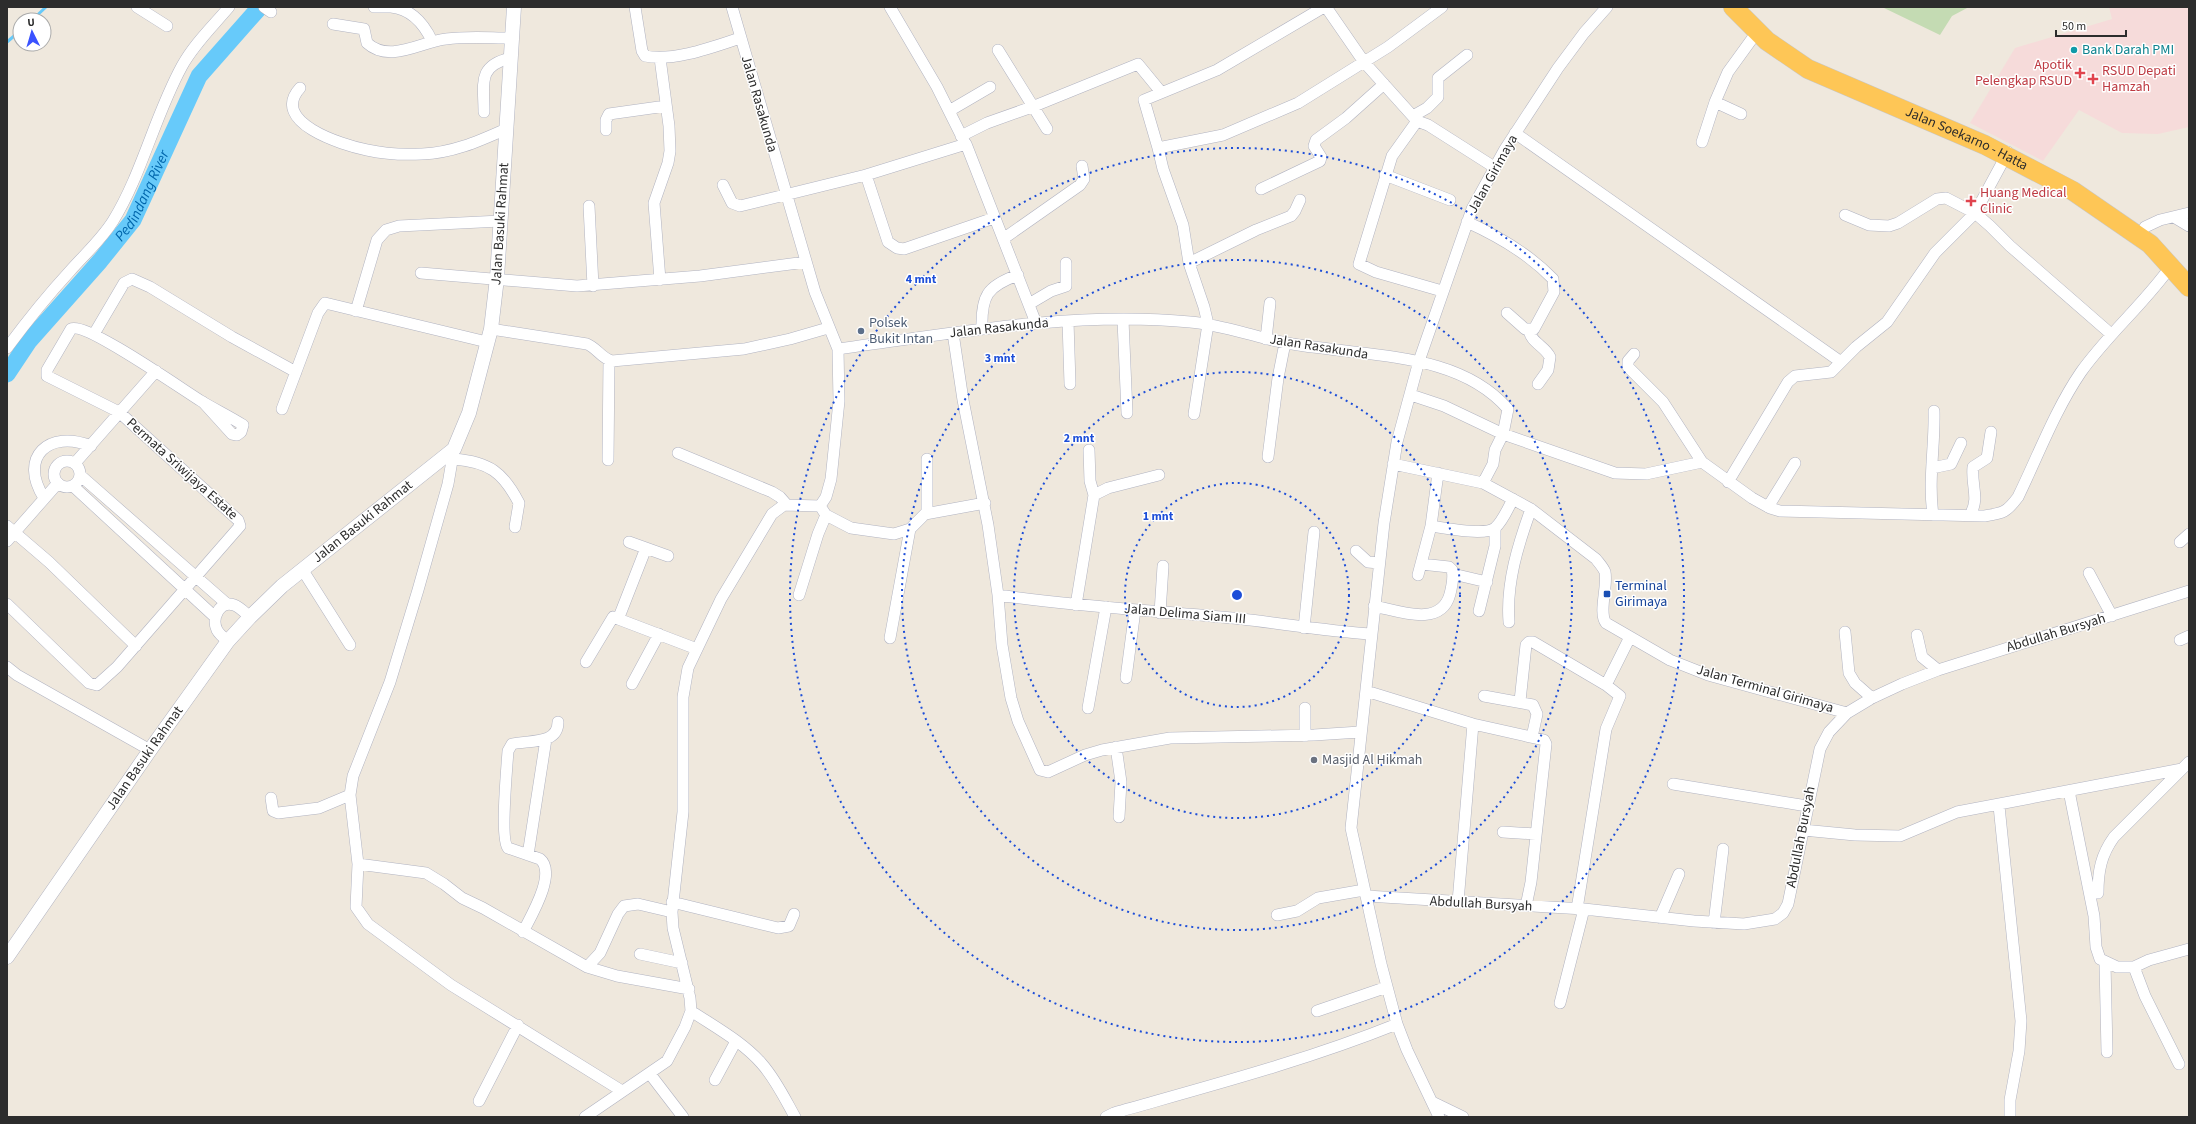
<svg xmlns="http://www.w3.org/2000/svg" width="2196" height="1124" font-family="'Source Sans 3',sans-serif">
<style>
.medical{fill:#f6dbda}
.cemetery{fill:#c4dbb3}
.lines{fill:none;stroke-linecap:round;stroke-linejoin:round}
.stream{stroke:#67cafa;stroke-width:3}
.river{stroke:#67cafa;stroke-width:17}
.minor-casing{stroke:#b1b3c1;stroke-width:12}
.tertiary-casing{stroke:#b1b3c1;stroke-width:15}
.trunk-casing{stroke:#c8c8c8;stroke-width:20}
.minor{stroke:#fff;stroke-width:11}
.tertiary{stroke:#fff;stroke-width:14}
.trunk{stroke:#fec656;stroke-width:19}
.ring{fill:none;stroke:#1d4ed8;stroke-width:2;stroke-dasharray:2 4}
.culture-dot{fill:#0f9aa8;stroke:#fff;stroke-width:1.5}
.health-dot{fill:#e0444e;stroke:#fff;stroke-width:1.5}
.service-dot{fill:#5c6f8a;stroke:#fff;stroke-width:1.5}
.transit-dot{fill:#1a4fb4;stroke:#fff;stroke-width:1.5}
.worship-dot{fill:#6b7280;stroke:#fff;stroke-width:1.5}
.labels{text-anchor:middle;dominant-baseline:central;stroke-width:3;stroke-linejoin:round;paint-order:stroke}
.culture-label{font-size:14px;fill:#0d838f;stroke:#fff;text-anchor:start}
.health-label{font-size:14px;fill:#be3a42;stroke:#fff;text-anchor:start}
.street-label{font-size:14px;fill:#2c2c2c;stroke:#fff}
.service-label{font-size:14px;fill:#4e5e75;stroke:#fff;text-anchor:start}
.transit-label{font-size:14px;fill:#164399;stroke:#fff;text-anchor:start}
.worship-label{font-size:14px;fill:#5b616d;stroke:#fff;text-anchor:start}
.water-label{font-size:15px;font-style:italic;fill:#0166ac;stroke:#fff}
.centre{fill:#1d4ed8;stroke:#fff;stroke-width:2}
.ring-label{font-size:12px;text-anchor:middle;font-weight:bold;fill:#1d4ed8;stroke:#fff;stroke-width:3;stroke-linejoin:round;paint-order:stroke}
</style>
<rect width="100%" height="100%" fill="#efe8dd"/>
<!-- medical -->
<path class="medical" d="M 2109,7 L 2189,7 L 2189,127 L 2158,134 L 2122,133 L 2079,110 L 2043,161 L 1970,123 L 2015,48 L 2112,19 Z"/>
<!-- cemetery -->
<path class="cemetery" d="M 1882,7 L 1969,7 L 1952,16 L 1940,35 Z"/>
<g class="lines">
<!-- stream -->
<path class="stream" d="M 32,20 L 46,7
M 7,42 L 20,31"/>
<!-- river -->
<path class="river" id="s1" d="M 7,374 L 29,341 L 100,261 L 133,220 L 199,76 L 260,7"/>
<!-- minor casing -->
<g class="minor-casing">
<path id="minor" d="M 137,7 L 167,26
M 264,7 L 271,12
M 374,7 L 389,7
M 391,7 C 412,9 424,24 432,41
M 635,7 L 642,51 L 645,56 C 673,62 713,47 740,38
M 890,7 L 937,87 L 964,141
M 1326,7 L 1364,62 L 1417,121 L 1428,125 L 1494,167
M 333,24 L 364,29 L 367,43 C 390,64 422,41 446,39 C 467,36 490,38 511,38
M 998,50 L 1047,129
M 300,88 C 269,122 342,145 367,150 C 385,154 404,155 422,154 C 453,153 479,141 506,129
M 1715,102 L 1741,114
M 949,111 L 990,87
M 484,112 C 484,84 477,66 510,58
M 1413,116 L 1427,108 L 1438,97 L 1438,78 L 1467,55
M 1417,121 L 1392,156 L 1359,264 L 1376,272 L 1442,291
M 606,130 L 606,120 L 609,114 L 666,106
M 1515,133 L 1841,362
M 961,136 L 987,123 L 1032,107 L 1138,64 L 1161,92
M 1702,142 L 1715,102 L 1728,72 L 1757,32
M 1158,148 L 1144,100 L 1217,70 L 1324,7
M 866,175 L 888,242 L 897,248 L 904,249 L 994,218
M 1385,175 L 1450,200
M 723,185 L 732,203 L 740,206 L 866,175 L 966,144 L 1036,323
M 1261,189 L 1320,161 L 1321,157 L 1314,146 L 1316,140 L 1346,118 L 1384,84
M 589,206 L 593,286
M 1845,215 L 1869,225 L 1889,226 L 1898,223 L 1937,199 L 1946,198 L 1975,213 L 1990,226 L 2010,246 L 2111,334
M 2174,217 L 2189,226
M 1467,222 C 1498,236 1529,254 1553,279 L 1554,292 L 1534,329 L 1525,329 L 1507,313
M 2145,227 L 2160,220 L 2189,213
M 1003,239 L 1080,185 L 1084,179 L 1082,166
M 1189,263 L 1256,230 L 1291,216 L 1295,211 L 1300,200
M 421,273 L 577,286 L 700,276 L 806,262
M 660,280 L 654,203 L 668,163 L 670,151 L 669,126 L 660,58
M 1029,304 L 1051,291 L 1066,286 L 1066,263
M 356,311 L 377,240 L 386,230 L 399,226 L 501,221
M 1123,320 L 1127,413
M 1068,321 L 1070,384
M 491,329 L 587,344 C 597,348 601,358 612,361 L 744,349 L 790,339 L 828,328
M 982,329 C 981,296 987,286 1018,275
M 1529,330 C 1531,343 1545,346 1550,357 L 1548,370 L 1538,384
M 953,333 L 963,400 L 988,525 L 998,595 L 1002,645 L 1011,698 L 1018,721 L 1040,770 L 1048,772 L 1085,755 L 1102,750 L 1170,738 L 1314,735 L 1360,732
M 94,334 L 124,283 L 132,279 L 150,287 L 232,337 L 296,372
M 1266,339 L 1270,303
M 7,348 C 27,321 47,296 70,271 C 85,254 101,240 113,221 C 142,174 155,115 182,66 C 194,44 213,26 229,7
M 838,349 C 954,333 1072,311 1190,322 C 1215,324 1240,332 1264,338 C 1283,343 1303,346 1322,348 C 1386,357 1463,357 1508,409 L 1503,434 L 1495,450 L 1493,464 L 1483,483
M 1634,354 L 1628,361 L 1628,367 L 1663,402 L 1702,462 L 1752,498 L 1770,508 L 1780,511 L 1984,516 C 2003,513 2006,513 2018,497 C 2038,456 2055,410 2081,372 C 2108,334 2144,304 2171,266
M 1411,395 L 1444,406 L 1503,434 L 1615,473 L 1646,474 L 1702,462
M 282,409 L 318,313 L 325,303 L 487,342
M 1194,414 L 1208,324 L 1204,307 L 1189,263 L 1183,225 L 1163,169 L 1158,148 L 1223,135 L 1298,103 L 1388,47 L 1442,7
M 454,449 L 448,484 L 418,590 L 390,682 L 353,776 L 350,795 L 358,864 L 356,907 L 368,924 L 451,985 L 622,1091
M 1089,450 L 1090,481 L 1094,495
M 678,453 L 772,492 L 780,497 L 787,505
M 1268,457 L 1278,378 L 1285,343
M 454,459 C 489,462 503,472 519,503 L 515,527
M 927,459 L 927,513
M 608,460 L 609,360
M54 474a13 13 0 1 1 26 0a13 13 0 1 1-26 0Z
M 75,463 L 156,371
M 1393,464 L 1483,483 L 1531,509 L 1596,559 C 1599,563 1603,567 1605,572 C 1608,586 1598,613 1606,623 L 1670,660 L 1708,675 L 1847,713
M 1932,468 L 1951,464 L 1961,443
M 81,476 L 227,604
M 1728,482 L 1788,382 L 1795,376 L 1831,372 L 1856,347 L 1887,322 L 1935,253 L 1975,213 L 2008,152
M 73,486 L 215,617
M 44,498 C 18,457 49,429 91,446
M 820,506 L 826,515 L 851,528 L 894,534 L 910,529 L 925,514 L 985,503
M 1768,507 L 1795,463
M 1933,515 C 1928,480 1935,446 1934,411
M 1970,515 C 1980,498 1971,486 1973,467 L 1987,458 L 1991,432
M 7,526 L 49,562 L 136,646
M 1431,526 C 1444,528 1485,536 1495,528 C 1503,521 1508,508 1513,499
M 7,541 L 58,483
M 629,542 L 668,556
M 2180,542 L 2189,534
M 1356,551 L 1368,562 L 1379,563
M 302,569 L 350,645
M 2089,573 L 2112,616
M 1453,574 L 1487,582
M 1418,575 L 1431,526 L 1438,473
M 799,595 L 818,534 L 826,515
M 998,595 C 1079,607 1161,611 1242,619 C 1285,624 1328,631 1371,634
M 7,604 L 89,683 L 97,685 L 117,667 L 240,526 L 238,520 L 119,412 L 47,376 L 47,370 L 71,329 C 85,321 183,390 201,401 C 214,409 229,416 243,425 L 241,432 L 237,435 L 232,434 L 203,402
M 1076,605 L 1094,495 L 1108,488 L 1159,475
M 1374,606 C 1399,611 1441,628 1450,594 C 1452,586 1454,577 1452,570 L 1449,567 L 1421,564
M 1479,611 L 1495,546 L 1495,528
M 1160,613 L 1163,566
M 619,617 L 646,548
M 1509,622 C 1506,583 1518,545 1531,509
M 1304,628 L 1314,532
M 1845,632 L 1849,673 L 1855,683 L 1872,698
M 1917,635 L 1922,657 L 1938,670
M 890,638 L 910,529
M 2180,640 L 2189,636
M 228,641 C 224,638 219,634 217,630 C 211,618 220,600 234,605 C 240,607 245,613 250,617
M 586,662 L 613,617 L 697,649
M 7,667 L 17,675 L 150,750
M 1126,678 L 1135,610
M 632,684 L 659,634
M 1366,691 L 1473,724 L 1544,740 L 1546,744 L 1531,882 L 1526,906
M 1484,696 L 1533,705 L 1537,714 L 1532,737
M 1520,701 L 1526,645 L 1529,642 L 1533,642 L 1606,685
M 1088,708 L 1106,607
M 1305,708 L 1305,736
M 1116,747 L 1121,782 L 1119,817
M 1673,784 L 1807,806
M 2069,791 L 2094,916 L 2096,947 L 2100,959 L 2117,967 L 2134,967 L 2145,996 L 2179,1064
M 271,798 L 273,811 L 278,813 L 319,808 L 350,795
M 1999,806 L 2021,1021 L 2019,1051 L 2010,1100 L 2010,1117
M 1803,830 L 1855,835 L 1900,836 L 1957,812 L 2182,769
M 1503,832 L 1536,834
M 528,855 L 546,739
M 358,864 L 426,873 L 444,884 L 462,898 L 483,908 L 587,967 L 617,976 L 689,989
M 2098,893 C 2098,871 2101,855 2114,837 L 2189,762
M 1366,896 L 1584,909 L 1694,921 L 1744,924 L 1775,919 L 1783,913 L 1788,904 L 1820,749 L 1829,732 L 1847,713 L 1872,698 L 1902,684 L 1938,670 L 2189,591
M 672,902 L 778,928 L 789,926 L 794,914
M 1458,902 L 1473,724
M 1577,909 L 1606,729 L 1620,696 L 1606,685 L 1630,637
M 1277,915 L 1297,911 L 1318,898 L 1364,890
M 1660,918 L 1679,874
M 1714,923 L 1723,849
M 523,932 C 531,916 557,873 540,859 L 508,848 C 500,840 507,766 508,751 L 512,744 C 529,740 558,745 558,722
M 640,954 L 682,963
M 2105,963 L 2107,1052
M 587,967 L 600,953 L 618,914 L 624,906 L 638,904 L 672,912
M 2134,967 L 2149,960 L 2189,949
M 1560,1003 L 1584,909
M 691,1011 C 715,1027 743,1042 762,1064 C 776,1080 785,1099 795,1117
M 1317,1011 L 1387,987
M 650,1074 L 683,1117
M 715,1080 L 736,1041
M 479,1101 L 518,1025
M 1432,1102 L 1463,1117
M 585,1117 L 667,1061 L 685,1027 L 691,1011 L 690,998 L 673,928 L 672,912 L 683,812 L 683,697 L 688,668 L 721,599 L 772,514 L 784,505 L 820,506 L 826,497 L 831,479 L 839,401 L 838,349 L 815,292 L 732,7
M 1106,1117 L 1114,1113 C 1209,1086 1305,1061 1397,1024
M 1439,1117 L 1407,1050 L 1397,1024 L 1381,964 L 1351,828 L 1384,523 L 1397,442 L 1419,361 L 1472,209 L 1505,149 L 1558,68 L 1584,33 L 1607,7"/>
</g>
<!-- tertiary casing -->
<g class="tertiary-casing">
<g id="tertiary">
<path id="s2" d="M 7,957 L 150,750 L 228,641 L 250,617 L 282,586 L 454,449 L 469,413 L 491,329 L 497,278 L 514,7"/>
</g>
</g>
<!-- trunk casing -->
<g class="trunk-casing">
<g id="trunk">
<path id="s3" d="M 1733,7 L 1767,41 L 1808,69 L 1985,145 L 2073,191 L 2150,244 L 2189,287"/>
</g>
</g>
<!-- minor -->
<use href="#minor" class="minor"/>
<!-- tertiary -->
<use href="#tertiary" class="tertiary"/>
<!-- trunk -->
<use href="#trunk" class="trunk"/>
</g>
<!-- distance rings -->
<g class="ring">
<circle cx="1237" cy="595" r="112"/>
<circle cx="1237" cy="595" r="223"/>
<circle cx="1237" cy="595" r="335"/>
<circle cx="1237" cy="595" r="447"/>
</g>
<!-- markers -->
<circle class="culture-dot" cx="2074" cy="50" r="4"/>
<g class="health-dot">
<path d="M2078 67h4v4h4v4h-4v4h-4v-4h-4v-4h4z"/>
<path d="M2091 73h4v4h4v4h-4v4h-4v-4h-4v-4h4z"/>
<path d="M1969 195h4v4h4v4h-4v4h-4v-4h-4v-4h4z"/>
</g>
<circle class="service-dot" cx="861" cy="331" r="4"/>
<rect class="transit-dot" x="1603" y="590" width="8" height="8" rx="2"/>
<circle class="worship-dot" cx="1314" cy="760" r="4"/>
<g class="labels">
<!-- culture labels -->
<g class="culture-label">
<text x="2082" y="50">Bank Darah PMI</text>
</g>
<!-- health labels -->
<g class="health-label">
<text x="2072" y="65" text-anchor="end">Apotik<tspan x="2072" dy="16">Pelengkap RSUD</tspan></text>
<text x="2102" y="71">RSUD Depati<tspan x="2102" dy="16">Hamzah</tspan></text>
<text x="1980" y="193">Huang Medical<tspan x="1980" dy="16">Clinic</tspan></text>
</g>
<!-- street labels -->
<g class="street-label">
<text transform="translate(759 104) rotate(74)">Jalan Rasakunda</text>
<text stroke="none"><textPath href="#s3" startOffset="271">Jalan Soekarno - Hatta</textPath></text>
<text transform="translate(1493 174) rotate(-61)">Jalan Girimaya</text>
<text stroke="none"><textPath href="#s2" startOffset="914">Jalan Basuki Rahmat</textPath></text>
<text transform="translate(999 328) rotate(-6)">Jalan Rasakunda</text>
<text transform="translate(1319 347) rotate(9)">Jalan Rasakunda</text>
<text transform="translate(182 469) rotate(42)">Permata Sriwijaya Estate</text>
<text stroke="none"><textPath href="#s2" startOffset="566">Jalan Basuki Rahmat</textPath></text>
<text transform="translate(1185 614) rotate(5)">Jalan Delima Siam III</text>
<text transform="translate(2056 633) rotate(-17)">Abdullah Bursyah</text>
<text transform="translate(1765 689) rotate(16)">Jalan Terminal Girimaya</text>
<text stroke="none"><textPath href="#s2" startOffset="242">Jalan Basuki Rahmat</textPath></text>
<text transform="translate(1801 837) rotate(-79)">Abdullah Bursyah</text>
<text transform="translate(1481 904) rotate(3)">Abdullah Bursyah</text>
</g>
<!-- service labels -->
<g class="service-label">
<text x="869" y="323">Polsek<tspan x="869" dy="16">Bukit Intan</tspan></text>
</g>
<!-- transit labels -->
<g class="transit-label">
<text x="1615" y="586">Terminal<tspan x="1615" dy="16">Girimaya</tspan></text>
</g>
<!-- worship labels -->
<g class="worship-label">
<text x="1322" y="760">Masjid Al Hikmah</text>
</g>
<!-- water labels -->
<g class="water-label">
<text stroke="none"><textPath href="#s1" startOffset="225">Pedindang River</textPath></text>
</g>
</g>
<circle cx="1237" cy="595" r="6" class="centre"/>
<g class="ring-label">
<text x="921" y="283">4 mnt</text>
<text x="1000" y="362">3 mnt</text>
<text x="1079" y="442">2 mnt</text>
<text x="1158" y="520">1 mnt</text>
</g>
<!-- border -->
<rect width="2196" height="1124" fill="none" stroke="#2c2c2c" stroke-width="16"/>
<!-- north arrow -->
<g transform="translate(32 32) rotate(355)"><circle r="19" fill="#ffffff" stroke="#ababab"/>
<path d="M0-3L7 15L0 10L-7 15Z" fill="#3a52ff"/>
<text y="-6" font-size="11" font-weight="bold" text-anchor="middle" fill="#2c2c2c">U</text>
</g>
<!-- scale -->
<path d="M2056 30v6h70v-6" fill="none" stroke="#2c2c2c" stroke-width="2"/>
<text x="2062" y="30" font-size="12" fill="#2c2c2c" stroke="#ffffff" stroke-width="3" paint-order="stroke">50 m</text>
</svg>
